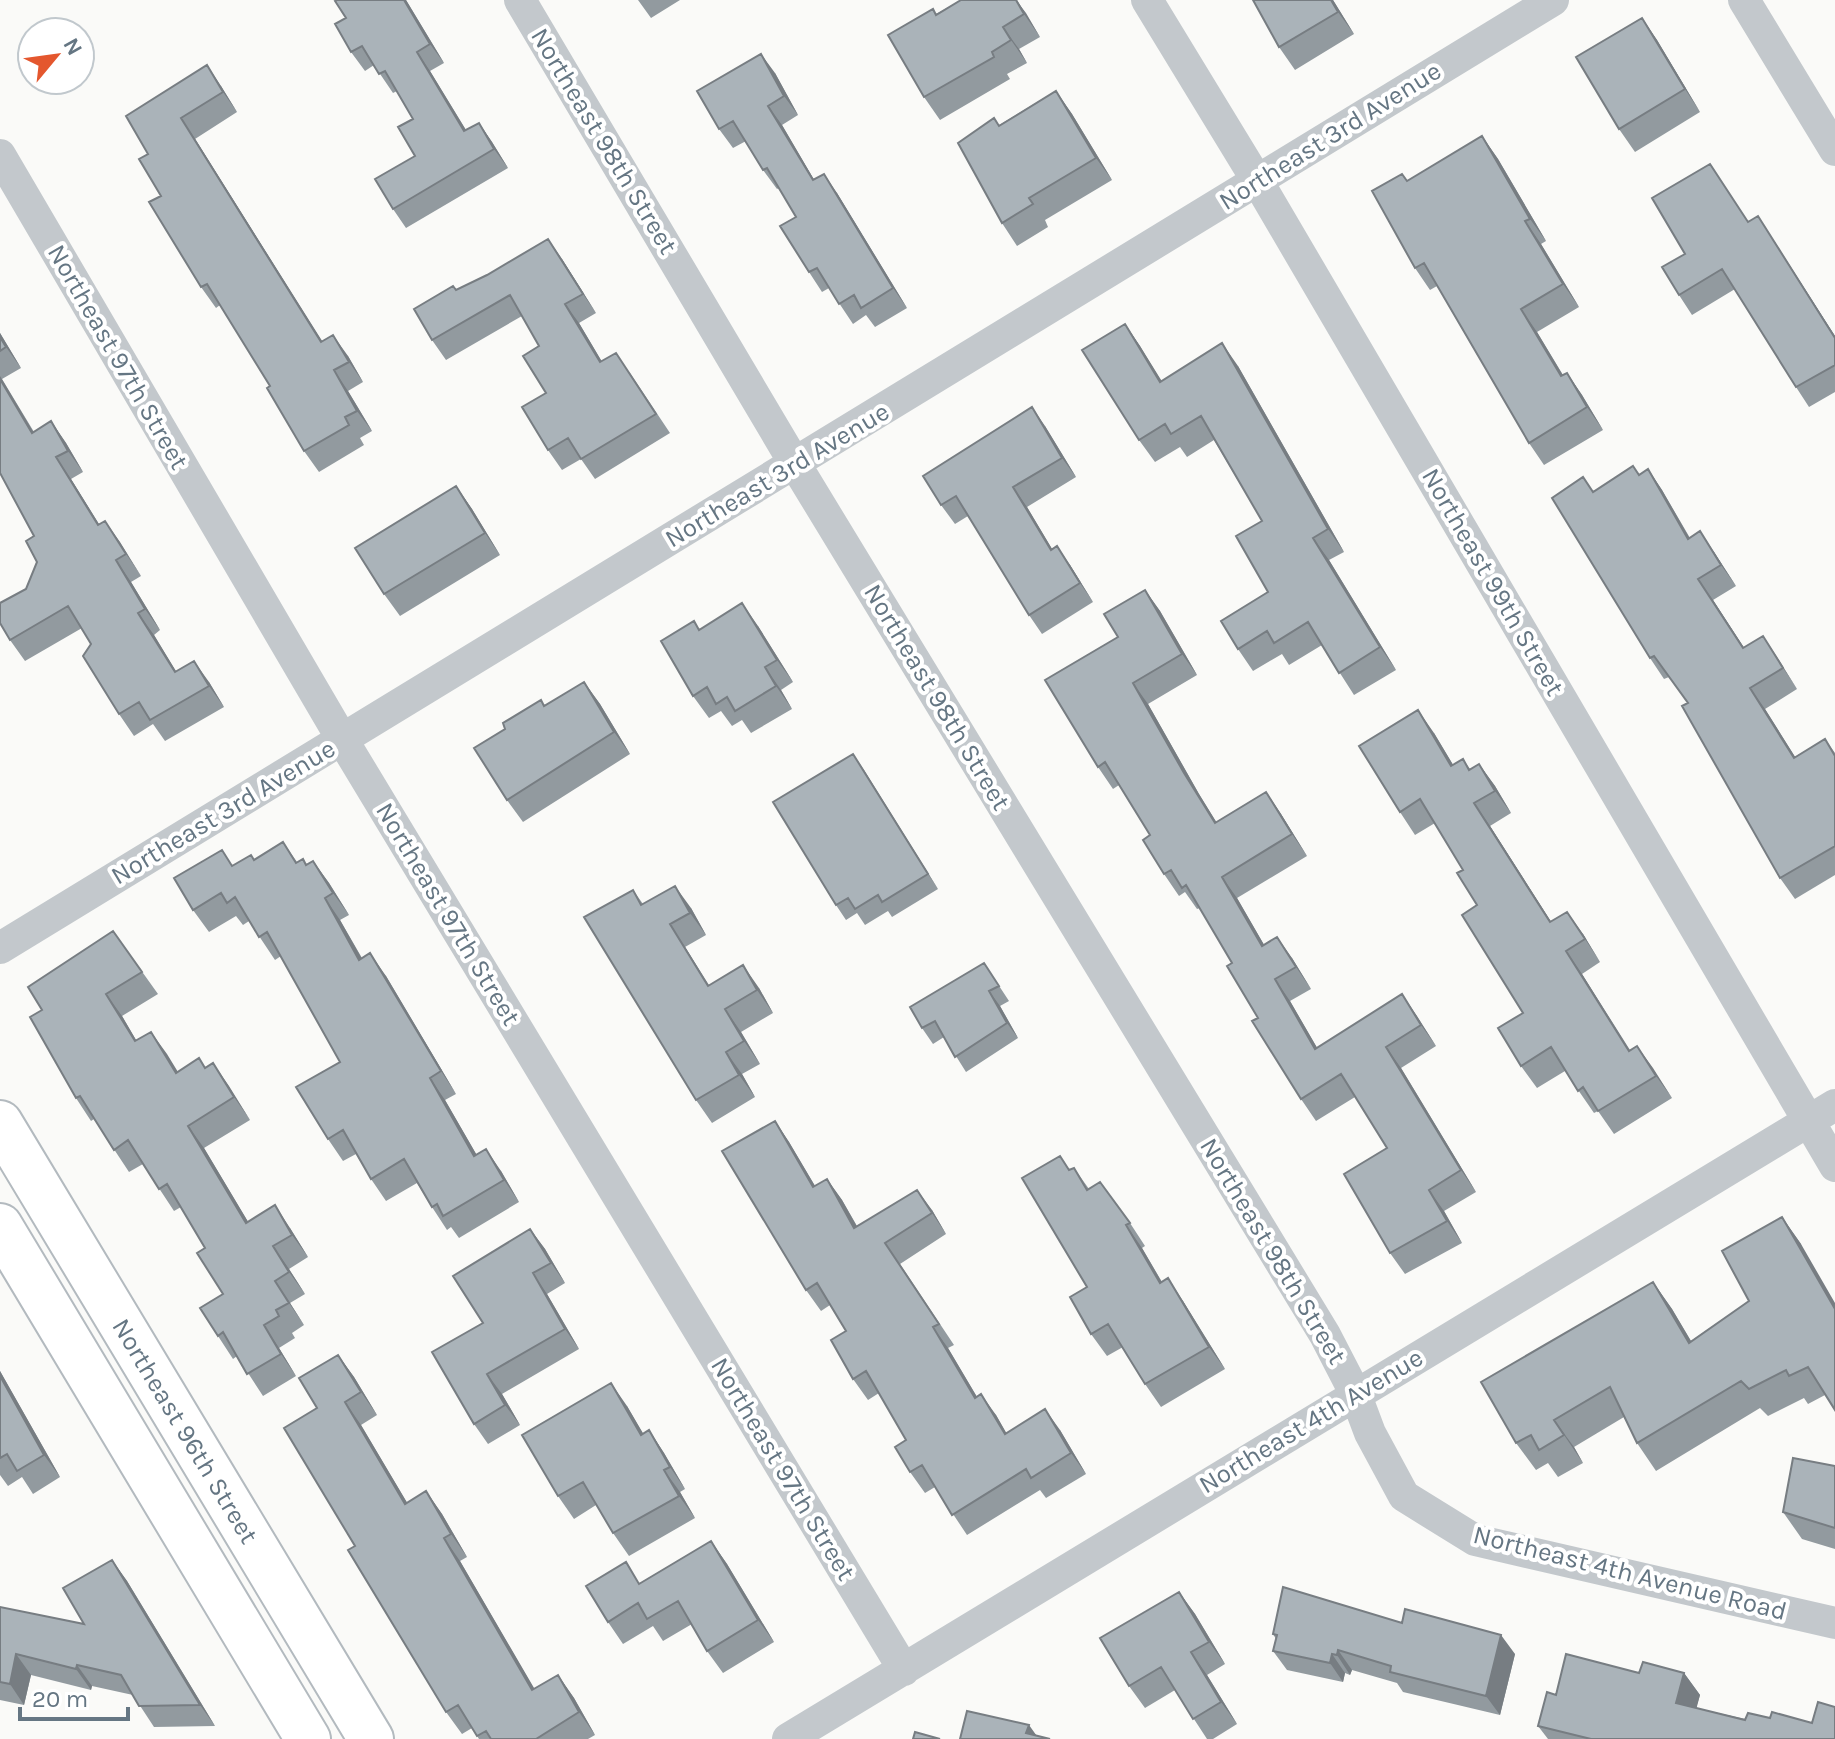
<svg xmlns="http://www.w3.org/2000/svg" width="1835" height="1739" font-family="Karla,sans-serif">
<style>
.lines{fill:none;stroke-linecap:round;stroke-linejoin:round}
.secondary-casing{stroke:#b3babf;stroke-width:48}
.street{stroke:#c3c8cc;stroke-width:32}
.secondary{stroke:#fff;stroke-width:44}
.wall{fill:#929a9f}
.shaded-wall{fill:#777d82}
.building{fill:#aab3b9;stroke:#777d82;stroke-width:2}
.labels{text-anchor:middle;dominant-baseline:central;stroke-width:8;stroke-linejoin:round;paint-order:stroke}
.street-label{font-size:26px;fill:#657683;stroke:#fff}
</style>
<rect width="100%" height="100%" fill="#fafaf8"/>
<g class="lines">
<!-- secondary casing -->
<g class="secondary-casing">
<path id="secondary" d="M 0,1123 L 371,1739
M 0,1226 L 308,1739"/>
</g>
<!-- street -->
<path class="street" d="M 520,0 L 795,464 L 1325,1335 L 1355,1393 L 1370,1433 L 1404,1496 L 1475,1540 L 1835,1623
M 1147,0 L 1258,182 L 1835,1166
M 1744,0 L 1835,150
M 0,155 L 342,739 L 904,1670
M 0,948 L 1553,0
M 788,1739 L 1835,1105"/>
<!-- secondary -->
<use href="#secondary" class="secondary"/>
</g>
<!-- wall -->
<path class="wall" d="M 337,0 L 406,0 L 444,63 L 430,71 L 466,130 L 479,123 L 492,142 L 508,168 L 406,228 L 393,209 L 415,156 L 413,119 L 397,91 L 393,93 L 374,65 L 365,71 L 351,52 L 346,18 Z
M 638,0 L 680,0 L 651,18 Z
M 961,0 L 1017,0 L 1040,37 L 1019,49 L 1027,63 L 1007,74 L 1010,79 L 940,120 L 924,97 L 936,14 Z
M 1333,0 L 1354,34 L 1295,70 L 1279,47 Z
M 1642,18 L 1657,40 L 1700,112 L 1635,152 L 1619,129 Z
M 775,73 L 798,115 L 782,125 L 814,180 L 837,193 L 907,308 L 875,327 L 866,315 L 853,324 L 829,288 L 822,292 L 809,272 L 796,217 L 779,188 L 777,189 L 763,170 L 746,141 L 733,148 L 719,129 Z
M 221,86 L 237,112 L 195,139 L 322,342 L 348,356 L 363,382 L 348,391 L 372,431 L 360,438 L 364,445 L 319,472 L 304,451 L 270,386 L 220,305 L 216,308 L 201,287 L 148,154 L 126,116 Z
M 1056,91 L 1072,114 L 1112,180 L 1045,220 L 1048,227 L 1017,246 L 1002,223 L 999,125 Z
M 1482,136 L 1498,159 L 1546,241 L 1541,244 L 1579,307 L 1537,332 L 1563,375 L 1567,373 L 1582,395 L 1603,430 L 1544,465 L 1529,443 L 1437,286 L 1430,290 L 1415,268 L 1407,181 Z
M 1710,164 L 1748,222 L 1758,216 L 1835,336 L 1835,392 L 1809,407 L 1796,387 L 1735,289 L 1692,315 L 1679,295 L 1685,254 Z
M 562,259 L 596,313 L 579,323 L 602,362 L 630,373 L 670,433 L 595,479 L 581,459 L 562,470 L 548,450 L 546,393 L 539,346 L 522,316 L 446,360 L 432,340 L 456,290 Z
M 1125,324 L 1140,346 L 1161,381 L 1238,366 L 1344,552 L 1329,560 L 1396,670 L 1354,695 L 1322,645 L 1289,665 L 1282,654 L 1253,671 L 1238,649 L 1268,592 L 1262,521 L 1214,440 L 1187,457 L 1180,447 L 1155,462 L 1139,440 Z
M 0,333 L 21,368 L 2,379 L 34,432 L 51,421 L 66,443 L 83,472 L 71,479 L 99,524 L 105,521 L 141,576 L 131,582 L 160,630 L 154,635 L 176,672 L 209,682 L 224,707 L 165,741 L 153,724 L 134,736 L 119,714 L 91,644 L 82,628 L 25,661 L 10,640 L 26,589 L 37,562 L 34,536 L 0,473 Z
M 1045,426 L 1076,477 L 1027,507 L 1052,549 L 1070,565 L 1093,602 L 1042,634 L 1029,615 L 968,516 L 955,524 L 941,505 Z
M 1648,469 L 1662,490 L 1690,538 L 1714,552 L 1736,586 L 1713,600 L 1744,648 L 1763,636 L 1797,689 L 1765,709 L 1795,757 L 1825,739 L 1835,753 L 1835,875 L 1795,899 L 1780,878 L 1688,703 L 1669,677 L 1664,679 L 1650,658 L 1593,491 L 1639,475 Z
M 456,486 L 472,509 L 500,555 L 400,616 L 384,594 Z
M 1145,590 L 1160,611 L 1197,675 L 1148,704 L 1199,794 L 1216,822 L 1266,792 L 1281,814 L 1307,856 L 1237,898 L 1264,945 L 1292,958 L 1311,989 L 1290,1001 L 1317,1048 L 1402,994 L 1436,1046 L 1401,1068 L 1476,1192 L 1444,1211 L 1462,1243 L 1405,1274 L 1390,1253 L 1387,1148 L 1355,1097 L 1316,1121 L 1301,1099 L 1258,1018 L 1232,963 L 1200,908 L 1197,909 L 1185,892 L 1179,896 L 1164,874 L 1150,835 L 1119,785 L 1113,789 L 1098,767 L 1118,637 Z
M 758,626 L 793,682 L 781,690 L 792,709 L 751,733 L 742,720 L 732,726 L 721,711 L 709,718 L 693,696 L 700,630 Z
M 584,682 L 600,704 L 630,754 L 523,822 L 507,800 L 545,706 Z
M 1434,733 L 1453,765 L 1463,759 L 1470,769 L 1479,764 L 1495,786 L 1511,813 L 1490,826 L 1551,922 L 1583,934 L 1600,962 L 1582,974 L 1630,1050 L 1637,1046 L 1672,1098 L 1614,1134 L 1598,1111 L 1594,1113 L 1565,1071 L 1537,1088 L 1521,1066 L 1523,1013 L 1463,870 L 1435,823 L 1415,835 L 1400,812 Z
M 853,754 L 938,889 L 892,917 L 888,911 L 865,925 L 857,913 L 846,920 L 836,905 Z
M 283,842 L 297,862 L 306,865 L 313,861 L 329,883 L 349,915 L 340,920 L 362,958 L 386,976 L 456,1094 L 445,1100 L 476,1154 L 501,1171 L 519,1202 L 459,1238 L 451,1227 L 447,1230 L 432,1207 L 417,1183 L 386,1201 L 371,1179 L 356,1154 L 343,1161 L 328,1139 L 340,1062 L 281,956 L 275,960 L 249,921 L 243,925 L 236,916 L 209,932 L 193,910 L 254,860 Z
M 633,890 L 643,904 L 691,908 L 706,935 L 685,947 L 709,985 L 759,988 L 773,1013 L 741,1032 L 760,1064 L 742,1074 L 755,1097 L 712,1123 L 696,1100 Z
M 113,931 L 158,994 L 122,1016 L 136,1040 L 151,1032 L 177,1072 L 206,1068 L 213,1063 L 250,1120 L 204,1148 L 248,1222 L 290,1228 L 308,1257 L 289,1269 L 305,1294 L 290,1303 L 304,1325 L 292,1333 L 295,1338 L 279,1348 L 296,1376 L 263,1396 L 237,1356 L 233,1359 L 218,1336 L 223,1294 L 205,1248 L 181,1207 L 174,1211 L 143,1164 L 129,1172 L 94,1119 L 91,1121 L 76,1098 L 42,1010 Z
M 984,963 L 1009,1001 L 1000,1006 L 1018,1038 L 966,1072 L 944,1037 L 933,1044 L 922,1028 Z
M 775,1121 L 789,1142 L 815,1186 L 827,1179 L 842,1200 L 857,1226 L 932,1210 L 946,1234 L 900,1264 L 954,1345 L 948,1348 L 977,1397 L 996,1415 L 1006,1433 L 1060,1430 L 1086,1474 L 1046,1498 L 1040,1490 L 967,1535 L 935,1487 L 925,1493 L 910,1472 L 906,1440 L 879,1393 L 868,1400 L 853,1379 L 846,1331 L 830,1305 L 821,1311 L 806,1290 Z
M 1074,1168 L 1089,1189 L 1130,1223 L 1145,1246 L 1142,1248 L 1162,1282 L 1183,1301 L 1225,1369 L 1161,1407 L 1145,1384 L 1123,1347 L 1107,1356 L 1091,1334 L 1087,1287 L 1070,1170 Z
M 1782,1217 L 1801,1244 L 1825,1395 L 1808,1404 L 1804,1398 L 1768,1416 L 1760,1408 L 1656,1471 L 1637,1443 L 1624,1417 L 1574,1447 L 1583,1463 L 1558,1477 L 1548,1463 L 1536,1470 L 1516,1443 L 1653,1282 L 1672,1309 L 1691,1341 L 1749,1301 Z
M 530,1229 L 545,1249 L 565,1283 L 547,1294 L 579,1349 L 502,1394 L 520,1425 L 488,1444 L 474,1424 L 483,1323 Z
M 338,1355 L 354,1377 L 377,1415 L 361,1425 L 407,1503 L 426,1491 L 442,1514 L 467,1557 L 460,1561 L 534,1689 L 558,1675 L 574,1698 L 595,1735 L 588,1739 L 479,1739 L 472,1728 L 462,1734 L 446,1712 L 355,1546 L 317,1408 Z
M 0,1371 L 60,1477 L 33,1494 L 22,1477 L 8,1486 L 0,1475 Z
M 627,1406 L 643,1434 L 649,1430 L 664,1453 L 685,1489 L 680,1492 L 695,1518 L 629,1556 L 613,1533 L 596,1505 L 574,1519 L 558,1496 Z
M 1835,1466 L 1835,1549 L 1802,1539 L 1783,1512 Z
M 711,1541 L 727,1564 L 774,1642 L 723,1673 L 707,1651 L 692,1624 L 663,1641 L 653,1626 L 623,1644 L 608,1622 L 640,1583 Z
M 112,1560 L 127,1581 L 215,1726 L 154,1727 L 133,1695 L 92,1686 L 91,1690 L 31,1675 L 24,1705 L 0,1700 L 0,1607 L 84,1624 Z
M 1179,1592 L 1195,1614 L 1225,1664 L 1207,1675 L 1237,1724 L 1213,1739 L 1207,1739 L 1175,1690 L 1145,1708 L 1129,1686 Z
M 1402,1623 L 1515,1654 L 1500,1715 L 1403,1692 L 1397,1683 L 1352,1670 L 1350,1675 L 1345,1673 L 1343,1682 L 1287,1670 L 1273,1651 L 1276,1639 L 1273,1634 Z
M 1639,1673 L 1684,1673 L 1700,1695 L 1696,1708 L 1835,1739 L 1548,1739 L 1538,1726 L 1556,1695 Z"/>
<!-- shaded-wall -->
<path class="shaded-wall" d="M 404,0 L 406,0 L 444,63 L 430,44 Z
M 1016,0 L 1026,13 L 1040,37 L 1024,14 Z
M 1331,0 L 1333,0 L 1354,34 L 1338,12 Z
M 1642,18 L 1657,40 L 1700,112 L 1685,89 Z
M 1003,27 L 1019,49 L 1027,63 L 1011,40 Z
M 417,52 L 430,71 L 478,150 L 464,131 Z
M 761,54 L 775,73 L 798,115 L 784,96 Z
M 207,65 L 221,86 L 237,112 L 223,92 Z
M 1056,91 L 1072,114 L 1112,180 L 1096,158 Z
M 768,106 L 782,125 L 826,200 L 813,180 Z
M 181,118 L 195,139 L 336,363 L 321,342 Z
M 479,123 L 492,142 L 508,168 L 494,149 Z
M 1482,136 L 1498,159 L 1546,241 L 1530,219 Z
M 824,174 L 837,193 L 907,308 L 893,288 Z
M 1758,216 L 1835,336 L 1835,338 Z
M 1525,221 L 1541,244 L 1579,307 L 1563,284 Z
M 548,239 L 562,259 L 596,313 L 583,294 Z
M 565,304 L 579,323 L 614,382 L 600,362 Z
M 1521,309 L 1537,332 L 1577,399 L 1561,376 Z
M 1125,324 L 1140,346 L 1176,404 L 1160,382 Z
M 0,333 L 21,368 L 6,347 L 0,337 Z
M 333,335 L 348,356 L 363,382 L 349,362 Z
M 1222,343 L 1238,366 L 1344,552 L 1328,529 Z
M 334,370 L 348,391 L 372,431 L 357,411 Z
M 1567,373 L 1582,395 L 1603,430 L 1587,407 Z
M 0,376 L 47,455 L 32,433 L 0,379 Z
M 1032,407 L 1045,426 L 1076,477 L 1062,458 Z
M 51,421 L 66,443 L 83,472 L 68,451 Z
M 56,457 L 71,479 L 113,547 L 98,525 Z
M 1648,469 L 1662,490 L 1702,560 L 1688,539 Z
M 456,486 L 472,509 L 500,555 L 485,533 Z
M 1013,487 L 1027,507 L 1064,569 L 1051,550 Z
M 105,521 L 120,542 L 141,576 L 126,554 Z
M 1700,531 L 1714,552 L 1736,586 L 1721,565 Z
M 1313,538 L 1329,560 L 1396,670 L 1380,647 Z
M 1057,546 L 1070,565 L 1093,602 L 1080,583 Z
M 116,560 L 131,582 L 160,630 L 145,609 Z
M 1698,579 L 1713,600 L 1758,669 L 1743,648 Z
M 1145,590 L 1160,611 L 1197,675 L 1182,654 Z
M 742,603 L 758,626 L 793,682 L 777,660 Z
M 138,613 L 154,635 L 190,694 L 175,672 Z
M 1763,636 L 1777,657 L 1797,689 L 1783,668 Z
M 194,661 L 209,682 L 224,707 L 209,686 Z
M 765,667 L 781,690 L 792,709 L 776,686 Z
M 584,682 L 600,704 L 630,754 L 614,732 Z
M 1133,683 L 1148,704 L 1199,794 L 1230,844 L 1215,823 L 1184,773 Z
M 1750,688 L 1765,709 L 1809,779 L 1794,758 Z
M 1418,710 L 1434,733 L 1467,788 L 1451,766 Z
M 853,754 L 864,770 L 938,889 L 928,874 Z
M 1479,764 L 1495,786 L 1511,813 L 1495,791 Z
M 1266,792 L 1281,814 L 1307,856 L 1292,834 Z
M 1474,803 L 1490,826 L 1566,945 L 1550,922 Z
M 313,861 L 329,883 L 349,915 L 333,893 Z
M 1222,877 L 1237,898 L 1277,967 L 1262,946 Z
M 675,886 L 691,908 L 706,935 L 690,913 Z
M 325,898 L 340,920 L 375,982 L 359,960 Z
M 1567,912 L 1583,934 L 1600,962 L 1585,939 Z
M 670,924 L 685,947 L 723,1009 L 708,986 Z
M 1277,937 L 1292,958 L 1311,989 L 1296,967 Z
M 1566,951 L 1582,974 L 1644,1074 L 1629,1051 Z
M 370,953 L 386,976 L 456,1094 L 441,1071 Z
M 743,965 L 759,988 L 773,1013 L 757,990 Z
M 1275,979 L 1290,1001 L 1330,1070 L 1315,1049 Z
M 989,991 L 1000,1006 L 1018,1038 L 1007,1023 Z
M 106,994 L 122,1016 L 150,1064 L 135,1041 Z
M 1402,994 L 1417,1016 L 1436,1046 L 1421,1025 Z
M 725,1009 L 741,1032 L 760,1064 L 744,1041 Z
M 151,1032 L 167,1054 L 192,1095 L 176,1073 Z
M 1637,1046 L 1653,1068 L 1672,1098 L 1656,1076 Z
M 1386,1047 L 1401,1068 L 1476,1192 L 1461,1170 Z
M 726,1052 L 742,1074 L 755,1097 L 739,1075 Z
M 213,1063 L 229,1086 L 250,1120 L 234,1097 Z
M 430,1078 L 445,1100 L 490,1178 L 474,1156 Z
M 775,1121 L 789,1142 L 828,1208 L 813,1187 Z
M 188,1126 L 204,1148 L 262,1245 L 246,1223 Z
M 486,1149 L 501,1171 L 519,1202 L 504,1180 Z
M 827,1179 L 842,1200 L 869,1248 L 854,1228 Z
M 917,1190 L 932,1210 L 946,1234 L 932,1213 Z
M 1429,1190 L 1444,1211 L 1462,1243 L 1447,1221 Z
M 275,1205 L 290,1228 L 308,1257 L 292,1235 Z
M 1782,1217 L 1801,1244 L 1835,1303 L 1835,1309 Z
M 1126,1225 L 1142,1248 L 1175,1305 L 1160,1283 Z
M 530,1229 L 545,1249 L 565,1283 L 551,1263 Z
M 273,1246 L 289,1269 L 305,1294 L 289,1272 Z
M 533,1273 L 547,1294 L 579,1349 L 565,1329 Z
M 1168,1278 L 1183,1301 L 1225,1369 L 1209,1347 Z
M 275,1281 L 290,1303 L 304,1325 L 289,1303 Z
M 1653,1282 L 1672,1309 L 1708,1370 L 1689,1343 Z
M 264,1325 L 279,1348 L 296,1376 L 281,1354 Z
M 933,1327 L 948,1348 L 990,1419 L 975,1398 Z
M 338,1355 L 354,1377 L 377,1415 L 361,1392 Z
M 0,1371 L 60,1477 L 44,1455 L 0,1376 Z
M 487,1374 L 502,1394 L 520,1425 L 505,1405 Z
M 611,1383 L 627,1406 L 657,1457 L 641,1435 Z
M 981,1394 L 996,1415 L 1019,1455 L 1005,1434 Z
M 345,1402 L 361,1425 L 421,1526 L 405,1504 Z
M 1045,1409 L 1060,1430 L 1086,1474 L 1071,1453 Z
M 1554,1420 L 1574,1447 L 1583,1463 L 1564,1435 Z
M 649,1430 L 664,1453 L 685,1489 L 670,1467 Z
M 664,1470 L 680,1492 L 695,1518 L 679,1496 Z
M 426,1491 L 442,1514 L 467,1557 L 451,1534 Z
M 444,1538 L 460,1561 L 548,1712 L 532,1690 Z
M 711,1541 L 727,1564 L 774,1642 L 758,1620 Z
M 112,1560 L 127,1581 L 215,1726 L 200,1705 Z
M 1179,1592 L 1195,1614 L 1225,1664 L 1209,1642 Z
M 1501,1635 L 1515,1654 L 1500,1715 L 1486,1696 Z
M 1338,1650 L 1352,1670 L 1350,1675 L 1337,1655 Z
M 1191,1652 L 1207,1675 L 1237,1724 L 1221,1702 Z
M 16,1654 L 31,1675 L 24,1705 L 10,1684 Z
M 1332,1654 L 1345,1673 L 1343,1682 L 1330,1663 Z
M 77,1665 L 92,1686 L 91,1690 L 76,1669 Z
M 1684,1673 L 1700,1695 L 1692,1725 L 1676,1703 Z
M 558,1675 L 574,1698 L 595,1735 L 579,1712 Z
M 1029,1725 L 1039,1739 L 1026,1733 Z"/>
<!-- building -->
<path class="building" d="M 337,0 L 404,0 L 430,44 L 417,52 L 464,131 L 479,123 L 494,149 L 393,209 L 375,179 L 415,156 L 398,127 L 413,119 L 385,71 L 379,74 L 362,46 L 351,52 L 335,24 L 346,18 L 335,1 Z
M 961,0 L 1016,0 L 1024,14 L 1003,27 L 1011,40 L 992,52 L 994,57 L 924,97 L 888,35 L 933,9 L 936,15 Z
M 1253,0 L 1331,0 L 1338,12 L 1279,47 Z
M 1642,18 L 1685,89 L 1619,129 L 1576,57 Z
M 761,54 L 784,96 L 768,106 L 813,180 L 824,174 L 893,288 L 861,308 L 854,295 L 839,304 L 817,268 L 809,272 L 780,226 L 796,217 L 767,168 L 763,170 L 733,121 L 719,129 L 697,91 Z
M 207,65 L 223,92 L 181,118 L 321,342 L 333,335 L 349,362 L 334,370 L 357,411 L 345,417 L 349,425 L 304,451 L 267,388 L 270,386 L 207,284 L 201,287 L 149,202 L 161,196 L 139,159 L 148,154 L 126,116 Z
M 1056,91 L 1096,158 L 1029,198 L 1033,204 L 1002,223 L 958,143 L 994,118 L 999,126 Z
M 1482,136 L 1530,219 L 1525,221 L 1563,284 L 1521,309 L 1561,376 L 1567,373 L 1587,407 L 1529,443 L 1424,263 L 1415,268 L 1372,191 L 1402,174 L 1407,181 Z
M 1710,164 L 1748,222 L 1758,216 L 1835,338 L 1835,365 L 1796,387 L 1722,269 L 1679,295 L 1662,267 L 1685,254 L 1652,198 Z
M 548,239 L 583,294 L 565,304 L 600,362 L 616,353 L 656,414 L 581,459 L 568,438 L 548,450 L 522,407 L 546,393 L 523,356 L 539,346 L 510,295 L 432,340 L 414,309 L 453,286 L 456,290 L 487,275 Z
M 1125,324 L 1160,382 L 1222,343 L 1328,529 L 1313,538 L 1380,647 L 1339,673 L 1308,622 L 1274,643 L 1267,631 L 1238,649 L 1221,621 L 1268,592 L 1236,536 L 1262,521 L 1201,416 L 1171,434 L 1165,424 L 1139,440 L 1082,350 Z
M 0,337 L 6,347 L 0,351 Z
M 0,379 L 32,433 L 51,421 L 68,451 L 56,457 L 98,525 L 105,521 L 126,554 L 116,560 L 145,609 L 138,613 L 175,672 L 194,661 L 209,686 L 150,720 L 139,702 L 119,714 L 83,656 L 91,644 L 68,606 L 10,640 L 0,623 L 0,603 L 26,589 L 37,562 L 26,541 L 34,536 L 0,473 Z
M 1032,407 L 1062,458 L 1013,487 L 1051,550 L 1057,546 L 1080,583 L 1029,615 L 956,496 L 941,505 L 923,476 Z
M 1633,466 L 1639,475 L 1648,469 L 1688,539 L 1700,531 L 1721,565 L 1698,579 L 1743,648 L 1763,636 L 1783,668 L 1750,688 L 1794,758 L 1825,739 L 1835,756 L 1835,846 L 1780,878 L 1682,706 L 1688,703 L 1654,656 L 1650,658 L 1552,498 L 1583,477 L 1593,492 Z
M 456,486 L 485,533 L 384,594 L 355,548 Z
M 1145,590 L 1182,654 L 1133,683 L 1184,773 L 1215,823 L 1266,792 L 1292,834 L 1222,877 L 1262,946 L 1277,937 L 1296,967 L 1275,979 L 1315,1049 L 1402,994 L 1421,1025 L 1386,1047 L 1461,1170 L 1429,1190 L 1447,1221 L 1390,1253 L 1344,1174 L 1387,1148 L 1341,1074 L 1301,1099 L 1252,1021 L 1258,1018 L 1227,966 L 1232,963 L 1186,885 L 1182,888 L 1171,870 L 1164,874 L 1143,840 L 1150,835 L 1105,762 L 1098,767 L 1045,680 L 1118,637 L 1104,614 Z
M 742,603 L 777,660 L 765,667 L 776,686 L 735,711 L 727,697 L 716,704 L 707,687 L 693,696 L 661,641 L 694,621 L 699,630 Z
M 584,682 L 614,732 L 507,800 L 474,748 L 505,729 L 503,723 L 541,700 L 544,706 Z
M 1418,710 L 1451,766 L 1463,759 L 1469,770 L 1479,764 L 1495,791 L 1474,803 L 1550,922 L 1567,912 L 1585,939 L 1566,951 L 1629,1051 L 1637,1046 L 1656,1076 L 1598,1111 L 1583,1087 L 1578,1091 L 1551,1047 L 1521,1066 L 1498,1028 L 1523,1013 L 1462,915 L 1477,905 L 1457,873 L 1463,870 L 1420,799 L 1400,812 L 1359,746 Z
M 853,754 L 928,874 L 882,902 L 878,895 L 855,909 L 848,898 L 836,905 L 773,802 Z
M 283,842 L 296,863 L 303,859 L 306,865 L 313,861 L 333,893 L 325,898 L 359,960 L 370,953 L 441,1071 L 430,1078 L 474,1156 L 486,1149 L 504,1180 L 443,1216 L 437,1204 L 432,1207 L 404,1159 L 371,1179 L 343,1130 L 328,1139 L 296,1087 L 340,1062 L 267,932 L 259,937 L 235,897 L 227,903 L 221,893 L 193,910 L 174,878 L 222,850 L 232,866 L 251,855 L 254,860 Z
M 675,886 L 690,913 L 670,924 L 708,986 L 743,965 L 757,990 L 725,1009 L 744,1041 L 726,1052 L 739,1075 L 696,1100 L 584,917 L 633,890 L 641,905 Z
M 113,931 L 142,972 L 106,994 L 135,1041 L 151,1032 L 176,1073 L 199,1058 L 205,1068 L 213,1063 L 234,1097 L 188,1126 L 246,1223 L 275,1205 L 292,1235 L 273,1246 L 289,1272 L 275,1281 L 289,1303 L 276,1310 L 279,1316 L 264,1325 L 281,1354 L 247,1374 L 223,1332 L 218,1336 L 200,1308 L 223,1294 L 197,1253 L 205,1248 L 167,1184 L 159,1189 L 128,1140 L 114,1150 L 80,1096 L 76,1098 L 30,1017 L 42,1010 L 28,987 Z
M 984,963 L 999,986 L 989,991 L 1007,1023 L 955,1057 L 935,1021 L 922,1028 L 910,1007 Z
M 775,1121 L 813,1187 L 827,1179 L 854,1228 L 917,1190 L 932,1213 L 885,1243 L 939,1324 L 933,1327 L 975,1398 L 981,1394 L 1005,1434 L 1045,1409 L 1071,1453 L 1031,1478 L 1026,1469 L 952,1515 L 922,1465 L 910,1472 L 895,1447 L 906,1440 L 866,1371 L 853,1379 L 831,1340 L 846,1331 L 817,1283 L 806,1290 L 722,1151 Z
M 1060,1156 L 1069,1170 L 1074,1168 L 1087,1190 L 1100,1182 L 1130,1223 L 1126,1225 L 1160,1283 L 1168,1278 L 1209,1347 L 1145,1384 L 1108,1324 L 1091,1334 L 1070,1297 L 1087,1287 L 1022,1178 Z
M 1782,1217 L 1835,1309 L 1835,1410 L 1808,1367 L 1789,1376 L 1786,1370 L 1749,1389 L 1741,1381 L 1637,1443 L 1610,1387 L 1554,1420 L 1564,1435 L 1539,1450 L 1531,1435 L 1516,1443 L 1481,1382 L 1653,1282 L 1689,1343 L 1749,1301 L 1722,1251 Z
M 530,1229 L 551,1263 L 533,1273 L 565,1329 L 487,1374 L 505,1405 L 474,1424 L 432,1352 L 483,1323 L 453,1276 Z
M 338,1355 L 361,1392 L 345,1402 L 405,1504 L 426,1491 L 451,1534 L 444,1538 L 532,1690 L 558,1675 L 579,1712 L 536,1739 L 491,1739 L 486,1731 L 477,1736 L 458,1705 L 446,1712 L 348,1550 L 355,1546 L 284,1428 L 317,1408 L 299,1378 Z
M 0,1376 L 44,1455 L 17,1471 L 7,1454 L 0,1458 Z
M 611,1383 L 641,1435 L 649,1430 L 670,1467 L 664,1470 L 679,1496 L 613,1533 L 583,1482 L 558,1496 L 522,1435 Z
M 1793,1458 L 1835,1466 L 1835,1528 L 1783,1512 Z
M 711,1541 L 758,1620 L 707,1651 L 678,1601 L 647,1619 L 638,1603 L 608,1622 L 586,1586 L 626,1562 L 639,1584 Z
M 112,1560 L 200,1705 L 139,1706 L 121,1675 L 77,1665 L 76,1669 L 16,1654 L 10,1684 L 0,1682 L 0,1607 L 84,1624 L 63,1588 Z
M 1283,1587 L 1402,1623 L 1405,1609 L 1501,1635 L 1486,1696 L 1390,1672 L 1391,1666 L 1338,1650 L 1337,1655 L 1332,1654 L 1330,1663 L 1273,1651 L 1277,1635 L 1273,1634 Z
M 1179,1592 L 1209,1642 L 1191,1652 L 1221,1702 L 1193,1719 L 1161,1667 L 1129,1686 L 1100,1638 Z
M 1566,1654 L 1639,1673 L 1643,1662 L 1684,1673 L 1676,1703 L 1745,1720 L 1748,1713 L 1770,1718 L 1772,1712 L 1812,1723 L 1818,1702 L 1835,1707 L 1835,1739 L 1591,1739 L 1538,1726 L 1547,1692 L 1556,1695 Z
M 967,1711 L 1029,1725 L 1026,1733 L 1050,1739 L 960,1739 Z
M 915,1732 L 940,1739 L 913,1739 Z"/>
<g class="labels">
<!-- street labels -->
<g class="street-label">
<text transform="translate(1330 136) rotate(-32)">Northeast 3rd Avenue</text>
<text transform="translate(604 141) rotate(59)">Northeast 98th Street</text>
<text transform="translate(118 357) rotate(60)">Northeast 97th Street</text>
<text transform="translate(777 475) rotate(-31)">Northeast 3rd Avenue</text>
<text transform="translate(1493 582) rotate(60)">Northeast 99th Street</text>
<text transform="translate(937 697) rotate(59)">Northeast 98th Street</text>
<text transform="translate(223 812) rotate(-31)">Northeast 3rd Avenue</text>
<text transform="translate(448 914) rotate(59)">Northeast 97th Street</text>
<text transform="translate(1273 1251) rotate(59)">Northeast 98th Street</text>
<text transform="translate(1311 1421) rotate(-31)">Northeast 4th Avenue</text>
<text transform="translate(185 1431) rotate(59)">Northeast 96th Street</text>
<text transform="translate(783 1469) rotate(59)">Northeast 97th Street</text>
<text transform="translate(1630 1573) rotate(14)">Northeast 4th Avenue Road</text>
</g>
</g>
<!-- north arrow -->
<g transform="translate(56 56) rotate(61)"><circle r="38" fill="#ffffff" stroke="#c1c8cd" stroke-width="2"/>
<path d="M0-6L14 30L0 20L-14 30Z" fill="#e4572e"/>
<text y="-12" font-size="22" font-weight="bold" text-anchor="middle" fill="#657683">N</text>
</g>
<!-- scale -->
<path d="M20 1707v12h108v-12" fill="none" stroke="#657683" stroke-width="4"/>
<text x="32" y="1707" font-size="24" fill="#657683" stroke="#ffffff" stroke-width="6" paint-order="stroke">20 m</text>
</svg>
